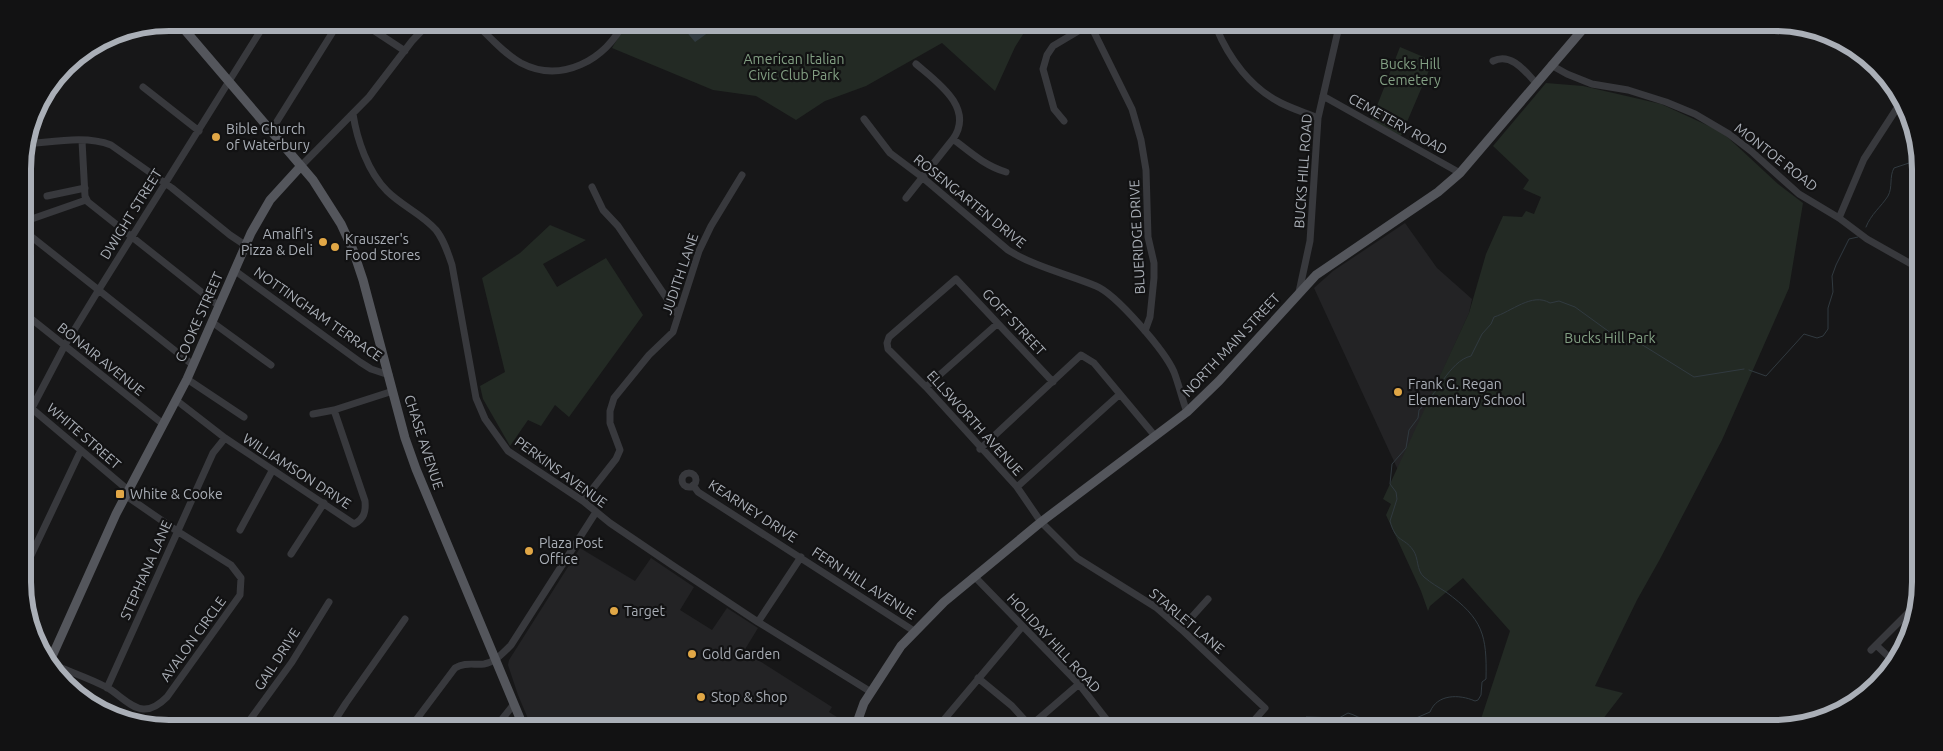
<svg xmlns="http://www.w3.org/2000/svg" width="1943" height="751" font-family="Ubuntu,sans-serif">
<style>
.built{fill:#232325}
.green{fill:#232a24}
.water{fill:#313a40}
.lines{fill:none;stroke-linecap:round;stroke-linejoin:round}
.stream{stroke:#313a40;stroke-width:1}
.minor{stroke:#38393d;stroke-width:7}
.major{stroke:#54565c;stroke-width:9}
.poi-dot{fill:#e1a746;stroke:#121213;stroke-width:2}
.labels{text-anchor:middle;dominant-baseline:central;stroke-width:4.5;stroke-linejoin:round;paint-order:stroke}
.park-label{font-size:14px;fill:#83a084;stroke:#121213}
.street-label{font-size:14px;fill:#aaafb7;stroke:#121213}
.poi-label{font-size:14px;fill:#aaafb7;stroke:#121213;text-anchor:start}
.rim{fill:none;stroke:#aaafb7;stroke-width:6}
</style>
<rect width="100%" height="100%" fill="#171718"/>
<!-- built -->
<path class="built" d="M 1405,223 L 1437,268 L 1472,299 L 1469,313 L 1398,470 L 1314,288 L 1333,271 Z
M 580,548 L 635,581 L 651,558 L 694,587 L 680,610 L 712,630 L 727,608 L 758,628 L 744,651 L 832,707 L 829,712 L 848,724 L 847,728 L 532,728 L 518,695 L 508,665 L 509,660 Z"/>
<!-- green -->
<path class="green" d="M 627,23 L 1030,23 L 1015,47 L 995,91 L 942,43 L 866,86 L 825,101 L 796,120 L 756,96 L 713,90 L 612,48 Z
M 1400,47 L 1433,61 L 1401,136 L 1371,121 Z
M 1546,83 L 1583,86 L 1661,104 L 1722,132 L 1778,184 L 1803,203 L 1789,288 L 1722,440 L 1660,559 L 1637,600 L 1595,686 L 1623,693 L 1596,728 L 1478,728 L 1510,631 L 1463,578 L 1430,606 L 1428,611 L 1421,591 L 1386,515 L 1391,504 L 1383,499 L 1469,313 L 1486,254 L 1503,216 L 1522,217 L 1526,211 L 1534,214 L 1541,197 L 1523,189 L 1529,180 L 1493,146 Z
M 550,225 L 586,240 L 543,264 L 557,287 L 606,258 L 643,315 L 569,417 L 555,405 L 541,426 L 528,420 L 510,446 L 483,399 L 480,386 L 505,372 L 482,278 L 520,253 Z"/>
<!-- water -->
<path class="water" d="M 679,23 L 748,23 C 740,25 732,24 724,26 C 713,28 704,36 695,42 Z"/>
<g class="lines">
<!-- stream -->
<path class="stream" d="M 1866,227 C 1871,214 1881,207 1888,196 C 1893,187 1889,177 1894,168 L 1912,162 L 1919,150
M 1749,370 L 1766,376 L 1804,334 L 1817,338 L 1823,336 L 1828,329 L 1828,308 L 1833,292 L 1832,276 L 1836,265 L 1849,239 L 1858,237
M 1297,728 L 1306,717 L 1339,718 L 1348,713 C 1362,717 1370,726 1382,728
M 1393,728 L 1430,712 C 1437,694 1459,694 1475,701 L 1478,700 L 1481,695 L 1482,682 L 1486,679 C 1487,635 1483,619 1446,592 C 1438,587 1431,583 1424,577 C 1416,570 1419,558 1413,550 C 1404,537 1396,543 1390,521 L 1397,499 L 1396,492 L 1390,484 L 1392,464 L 1406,448 L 1409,430 L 1418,418 L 1419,410 C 1436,397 1449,361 1471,356 L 1482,334 L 1491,324 L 1494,317 C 1511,312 1532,292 1550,303 L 1559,301 L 1575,307 L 1615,336 L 1623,341 L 1641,344 L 1694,377 L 1744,369"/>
<!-- minor -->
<path class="minor" d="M 361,22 L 405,51
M 474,22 C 489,36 503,53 521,63 C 561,84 606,60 624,22
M 1089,22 L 1132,109 L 1141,140 L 1146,170 L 1148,237 L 1154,263 L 1154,278 L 1150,317 L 1145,331
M 1216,27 C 1229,59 1251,88 1281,103 C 1293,109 1306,113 1318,118
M 187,33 L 193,22
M 1493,61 C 1511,52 1525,71 1536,83
M 1551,65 L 1567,74 L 1592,84 L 1628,90 L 1666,102 L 1695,114 L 1729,134 L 1751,151 L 1799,194 L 1839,218 L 1867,239 L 1920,269
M 143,87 L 199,131
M 1323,96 L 1460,173
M 353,114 C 357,140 368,172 387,191 C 402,206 422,214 436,230 C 444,240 448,253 452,265 L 476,398 L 485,419 L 508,451 L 583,501 L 610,523 L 672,565 L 758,622 L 871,692
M 864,119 L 890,153 L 922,177 L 1008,250 C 1035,267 1067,274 1096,286 C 1116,294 1165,351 1174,372 C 1179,385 1182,399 1187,412
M 1064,121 L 1054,109 L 1043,69 L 1047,55 L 1053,46 L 1090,24
M 271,131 L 339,22
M 953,139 C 970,152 985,166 1006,172
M 82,141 L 85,196 L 88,202 L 219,306
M 27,144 C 53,142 86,135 111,145 L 172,188 L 230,235 L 245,245
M 301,166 L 369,97 L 412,41 L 430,22
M 592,187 L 603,210 L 618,226 L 678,315
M 47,196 L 85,188
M 906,198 L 953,139 C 975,108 937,82 916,64
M 1839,218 L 1864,159 L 1899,105
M 23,222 L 86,200
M 23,230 L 193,365
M 234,270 L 360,362 L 371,369 L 389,375
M 1299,292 L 1310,241 L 1318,118 L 1340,22
M 24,313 L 163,424
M 212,322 L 271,365
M 187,379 L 244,417
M 1053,382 L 956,279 L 889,337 L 887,343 L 888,349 L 926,387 L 1017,487 L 1041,522 L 1077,558 L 1157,608 L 1181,629 L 1265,708 L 1250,725 L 1245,728
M 926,387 L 997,324
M 176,400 L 225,438 L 354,524 C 364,519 366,512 365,501 L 334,410
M 24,402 L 128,490
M 313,414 L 334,410 L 393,391
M 24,423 L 65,345 L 98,291 L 266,22
M 980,449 L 1081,355 L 1094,363 L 1155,436
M682 480a7 7 0 1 1 14 0a7 7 0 1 1-14 0Z
M 693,485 L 698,492 L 914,631
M 1017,487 L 1120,394
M 583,501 L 616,459 L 620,450 L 610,423 L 610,411 L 614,398 L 649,355 L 673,332 L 699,251 L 711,226 L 742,175
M 240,530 L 272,471
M 291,554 L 324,503
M 25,568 L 81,450
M 974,576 L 1079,684 L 1113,728
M 758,622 L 801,557
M 1181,629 L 1208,599
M 1876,645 L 1891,659
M 1871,650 L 1917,604
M 52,664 C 70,672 89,678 106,687 C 118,693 130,708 143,709 C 153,710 161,703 167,697 L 240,595 L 241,578 L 231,565 L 177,531 L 125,495
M 978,678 L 1012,706 L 1032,728
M 107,688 L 213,453 L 225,438
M 244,728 L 292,662 L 329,602
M 330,728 L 346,703 L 405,619
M 410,728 L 455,668 C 465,662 473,665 484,664 C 495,662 503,653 511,645 L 596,512
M 495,728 L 514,704
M 937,728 L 1022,627
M 1028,728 L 1079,684"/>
<!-- major -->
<path class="major" d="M 178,22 L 313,180 L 341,224 L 353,250 L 363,280 L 405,438 L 416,469 L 524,728
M 50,661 L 116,514 L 187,379 L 251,233 L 270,200 L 301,166
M 855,728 L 864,703 L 901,646 L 944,602 L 1041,522 L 1187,412 L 1219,381 L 1316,275 L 1438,192 L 1460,173 L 1589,22"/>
</g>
<!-- markers -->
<g class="poi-dot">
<circle cx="216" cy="137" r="5"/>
<circle cx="323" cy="242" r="5"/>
<circle cx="335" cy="247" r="5"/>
<circle cx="1398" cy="392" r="5"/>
<rect x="115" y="489" width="10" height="10" rx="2.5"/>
<circle cx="529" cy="551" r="5"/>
<circle cx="614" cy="611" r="5"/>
<circle cx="692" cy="654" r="5"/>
<circle cx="701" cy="697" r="5"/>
</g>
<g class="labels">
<!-- park labels -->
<g class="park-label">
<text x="794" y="59">American Italian<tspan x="794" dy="16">Civic Club Park</tspan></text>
<text x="1410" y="64">Bucks Hill<tspan x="1410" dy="16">Cemetery</tspan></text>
<text x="1610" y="338">Bucks Hill Park</text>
</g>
<!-- street labels -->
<g class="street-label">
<text transform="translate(1398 124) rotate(29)">CEMETERY ROAD</text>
<text transform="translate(1776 157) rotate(38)">MONTOE ROAD</text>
<text transform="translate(1303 171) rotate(-86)">BUCKS HILL ROAD</text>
<text transform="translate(970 201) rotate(39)">ROSENGARTEN DRIVE</text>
<text transform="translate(131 214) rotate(-58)">DWIGHT STREET</text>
<text transform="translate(1137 237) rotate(-93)">BLUERIDGE DRIVE</text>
<text transform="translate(680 274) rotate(-71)">JUDITH LANE</text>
<text transform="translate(318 314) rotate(35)">NOTTINGHAM TERRACE</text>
<text transform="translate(199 317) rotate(-66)">COOKE STREET</text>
<text transform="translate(1014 322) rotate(47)">GOFF STREET</text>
<text transform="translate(1231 345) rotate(-47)">NORTH MAIN STREET</text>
<text transform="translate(101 359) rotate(39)">BONAIR AVENUE</text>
<text transform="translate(975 423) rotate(48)">ELLSWORTH AVENUE</text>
<text transform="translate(84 436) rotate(41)">WHITE STREET</text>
<text transform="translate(424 442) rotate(72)">CHASE AVENUE</text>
<text transform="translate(297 471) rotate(33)">WILLIAMSON DRIVE</text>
<text transform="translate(561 472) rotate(36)">PERKINS AVENUE</text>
<text transform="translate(753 511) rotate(33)">KEARNEY DRIVE</text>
<text transform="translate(146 570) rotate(-66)">STEPHANA LANE</text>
<text transform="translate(864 583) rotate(33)">FERN HILL AVENUE</text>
<text transform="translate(1187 621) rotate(40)">STARLET LANE</text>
<text transform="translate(193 639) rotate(-54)">AVALON CIRCLE</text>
<text transform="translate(1054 643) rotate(47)">HOLIDAY HILL ROAD</text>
<text transform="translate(277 659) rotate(-57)">GAIL DRIVE</text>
</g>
<!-- poi labels -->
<g class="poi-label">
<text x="226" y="129">Bible Church<tspan x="226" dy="16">of Waterbury</tspan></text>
<text x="313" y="234" text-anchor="end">Amalfi's<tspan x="313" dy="16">Pizza &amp; Deli</tspan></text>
<text x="345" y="239">Krauszer's<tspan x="345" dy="16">Food Stores</tspan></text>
<text x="1408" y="384">Frank G. Regan<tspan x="1408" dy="16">Elementary School</tspan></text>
<text x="130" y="494">White &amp; Cooke</text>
<text x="539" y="543">Plaza Post<tspan x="539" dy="16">Office</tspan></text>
<text x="624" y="611">Target</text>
<text x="702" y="654">Gold Garden</text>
<text x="711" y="697">Stop &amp; Shop</text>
</g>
</g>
<!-- crop -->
<path d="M0 0H1943V751H0ZM169 31H1774A138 138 0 0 1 1912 169V582A138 138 0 0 1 1774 720H169A138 138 0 0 1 31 582V169A138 138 0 0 1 169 31Z" fill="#121213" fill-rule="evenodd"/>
<path class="rim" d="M169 31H1774A138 138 0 0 1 1912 169V582A138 138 0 0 1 1774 720H169A138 138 0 0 1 31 582V169A138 138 0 0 1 169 31Z"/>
</svg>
